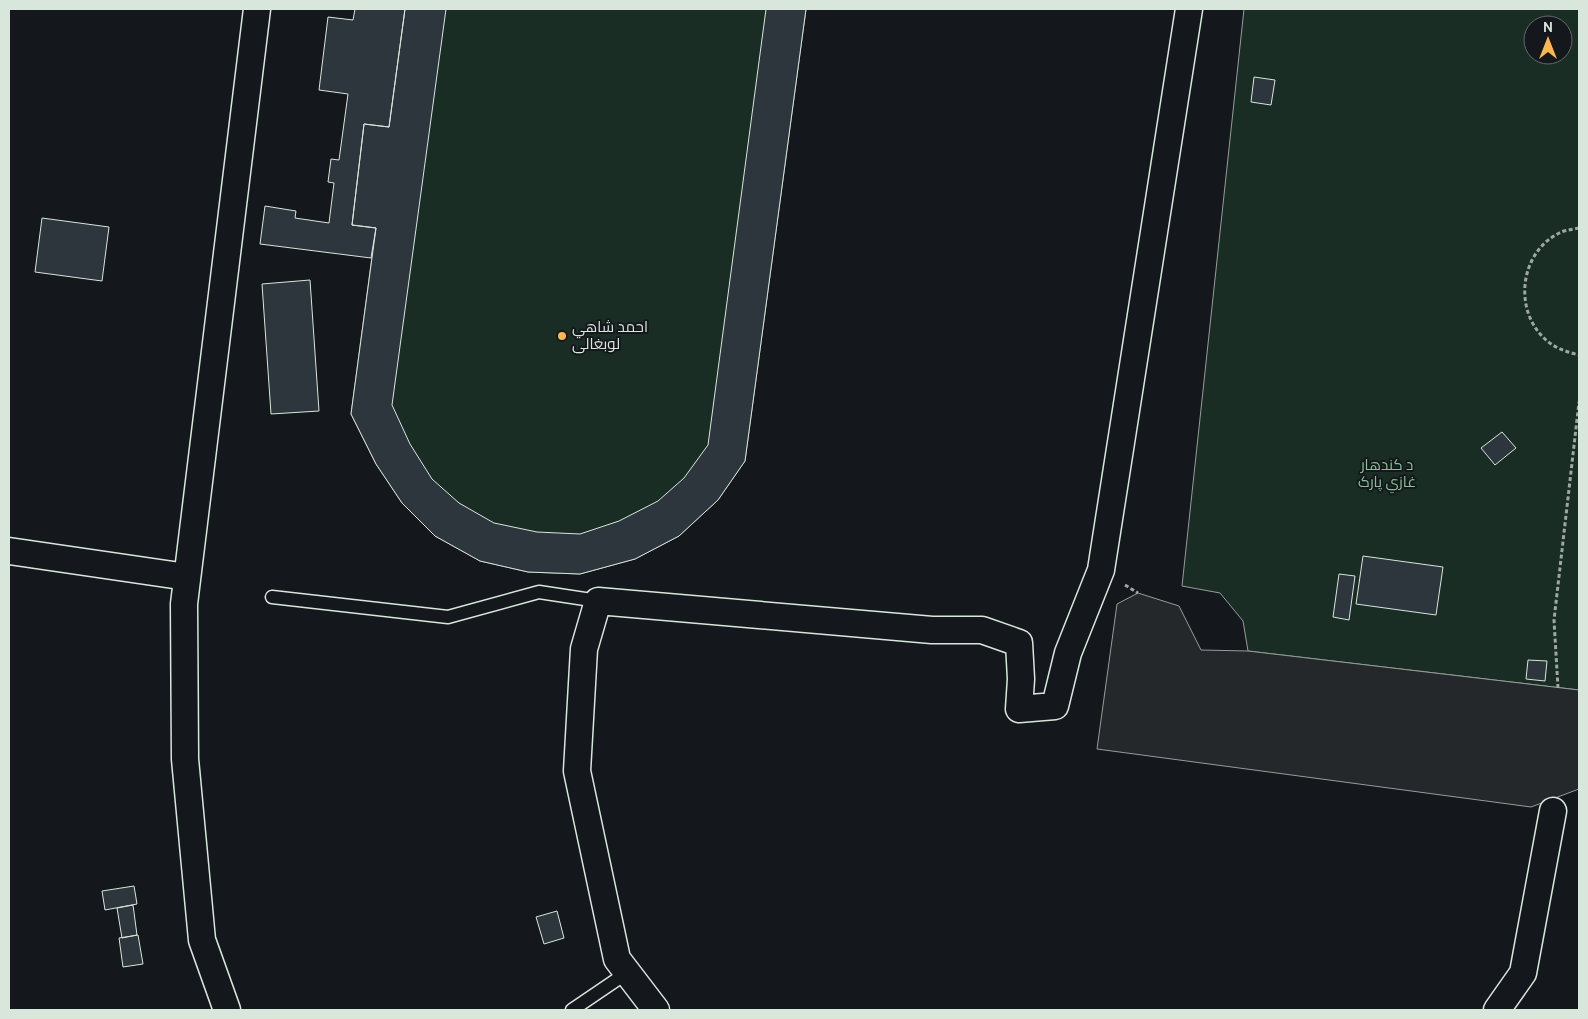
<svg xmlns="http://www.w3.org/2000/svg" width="1588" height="1019" font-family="Cabin,Cairo,sans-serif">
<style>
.green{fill:#1a2d24;stroke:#939e99;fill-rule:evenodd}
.parking{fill:#24282b;stroke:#939e99}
.building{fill:#2c363c;stroke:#d8e6dc}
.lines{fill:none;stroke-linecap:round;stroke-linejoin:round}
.service-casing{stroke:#d8e6dc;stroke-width:15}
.minor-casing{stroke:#d8e6dc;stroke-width:29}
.path{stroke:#9da8a2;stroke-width:3;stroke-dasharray:4 2.5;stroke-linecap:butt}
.service{stroke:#14181c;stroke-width:12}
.minor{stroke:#14181c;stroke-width:26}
.poi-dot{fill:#ffb74d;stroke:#14181c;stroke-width:2}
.labels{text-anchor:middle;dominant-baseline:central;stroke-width:4;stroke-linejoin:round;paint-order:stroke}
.poi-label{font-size:15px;fill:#d8e6dc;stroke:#14181c;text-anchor:start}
.park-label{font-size:15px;fill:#8ac095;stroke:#14181c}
</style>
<rect width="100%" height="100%" fill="#14181c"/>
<!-- green -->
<path class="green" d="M 405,9 L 806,9 L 745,461 L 718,500 L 679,536 L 635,559 L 580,574 L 528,572 L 480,561 L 435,536 L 402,503 L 376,464 L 351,414 Z
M 1244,9 L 1579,9 L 1579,690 L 1248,651 L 1243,621 L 1220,593 L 1182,586 ZM 1533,25 L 1563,25 L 1563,55 L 1533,55 Z"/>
<!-- parking -->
<path class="parking" d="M 1138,593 L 1179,606 L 1201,650 L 1248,651 L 1579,690 L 1579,789 L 1531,807 L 1097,749 L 1117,604 Z"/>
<!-- building -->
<path class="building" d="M 355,9 L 405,9 L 389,127 L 364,124 L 352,225 L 376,228 L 371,258 L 260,244 L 265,206 L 296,211 L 295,218 L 329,223 L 334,183 L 328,182 L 331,159 L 339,160 L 348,94 L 319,90 L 328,17 L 353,20 Z
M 405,9 L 446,9 L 392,405 L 410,444 L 432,479 L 459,503 L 494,523 L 537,532 L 580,534 L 619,521 L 658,501 L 684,478 L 708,445 L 766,9 L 806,9 L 745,461 L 718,500 L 679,536 L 635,559 L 580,574 L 528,572 L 480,561 L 435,536 L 402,503 L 376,464 L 351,414 L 376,228 L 352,225 L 364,124 L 389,127 Z
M 1254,77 L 1275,80 L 1271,105 L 1251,102 Z
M 42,218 L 109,227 L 102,281 L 35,272 Z
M 310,280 L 319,411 L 271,414 L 262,284 Z
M 1502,432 L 1516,448 L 1495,465 L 1481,448 Z
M 1363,556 L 1443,567 L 1436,615 L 1356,604 Z
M 1339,574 L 1355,576 L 1349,620 L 1333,617 Z
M 1528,660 L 1547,661 L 1545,681 L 1526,679 Z
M 134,886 L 137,904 L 105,910 L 102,891 Z
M 133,905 L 137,935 L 122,938 L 117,908 Z
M 557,911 L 564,938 L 544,944 L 536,917 Z
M 138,935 L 143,964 L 123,967 L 119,938 Z"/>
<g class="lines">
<!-- service casing -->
<g class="service-casing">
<path id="service" d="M 272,597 L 448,617 L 539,592 L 598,601
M 572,1010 L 628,972"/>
</g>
<!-- minor casing -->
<g class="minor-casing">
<path id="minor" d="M 9,551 L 187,577
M 227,1010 L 202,940 L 185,759 L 184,604 L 257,9
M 656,1010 L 617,959 L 577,771 L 584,649 L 598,601 L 932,630 L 982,630 L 1019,643 L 1021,679 L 1019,709 L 1055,706 L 1068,653 L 1101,570 L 1189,9
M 1497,1010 L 1523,973 L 1553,811"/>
</g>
<!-- path -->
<path class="path" d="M 1579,228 C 1574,229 1569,230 1564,231 C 1520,248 1512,309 1545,339 C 1554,348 1567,352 1579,355
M 1125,585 L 1138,593
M 1558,688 L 1554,620 L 1579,402"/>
<!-- service -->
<use href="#service" class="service"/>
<!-- minor -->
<use href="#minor" class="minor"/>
</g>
<!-- markers -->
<circle class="poi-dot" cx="562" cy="336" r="5"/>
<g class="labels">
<!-- poi labels -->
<g class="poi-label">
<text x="572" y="327">احمد شاهي<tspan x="572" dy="17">لوبغالی</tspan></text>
</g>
<!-- park labels -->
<g class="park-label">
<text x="1387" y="465">د کندهار<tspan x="1387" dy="17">غازي پارک</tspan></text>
</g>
</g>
<!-- border -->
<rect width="1588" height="1019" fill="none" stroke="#d8e6dc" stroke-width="20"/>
<!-- north arrow -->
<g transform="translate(1548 40)"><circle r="24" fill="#14181c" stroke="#626a69"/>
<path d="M0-4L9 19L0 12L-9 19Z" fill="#ffb74d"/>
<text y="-8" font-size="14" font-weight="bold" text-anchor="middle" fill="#d8e6dc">N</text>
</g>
</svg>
